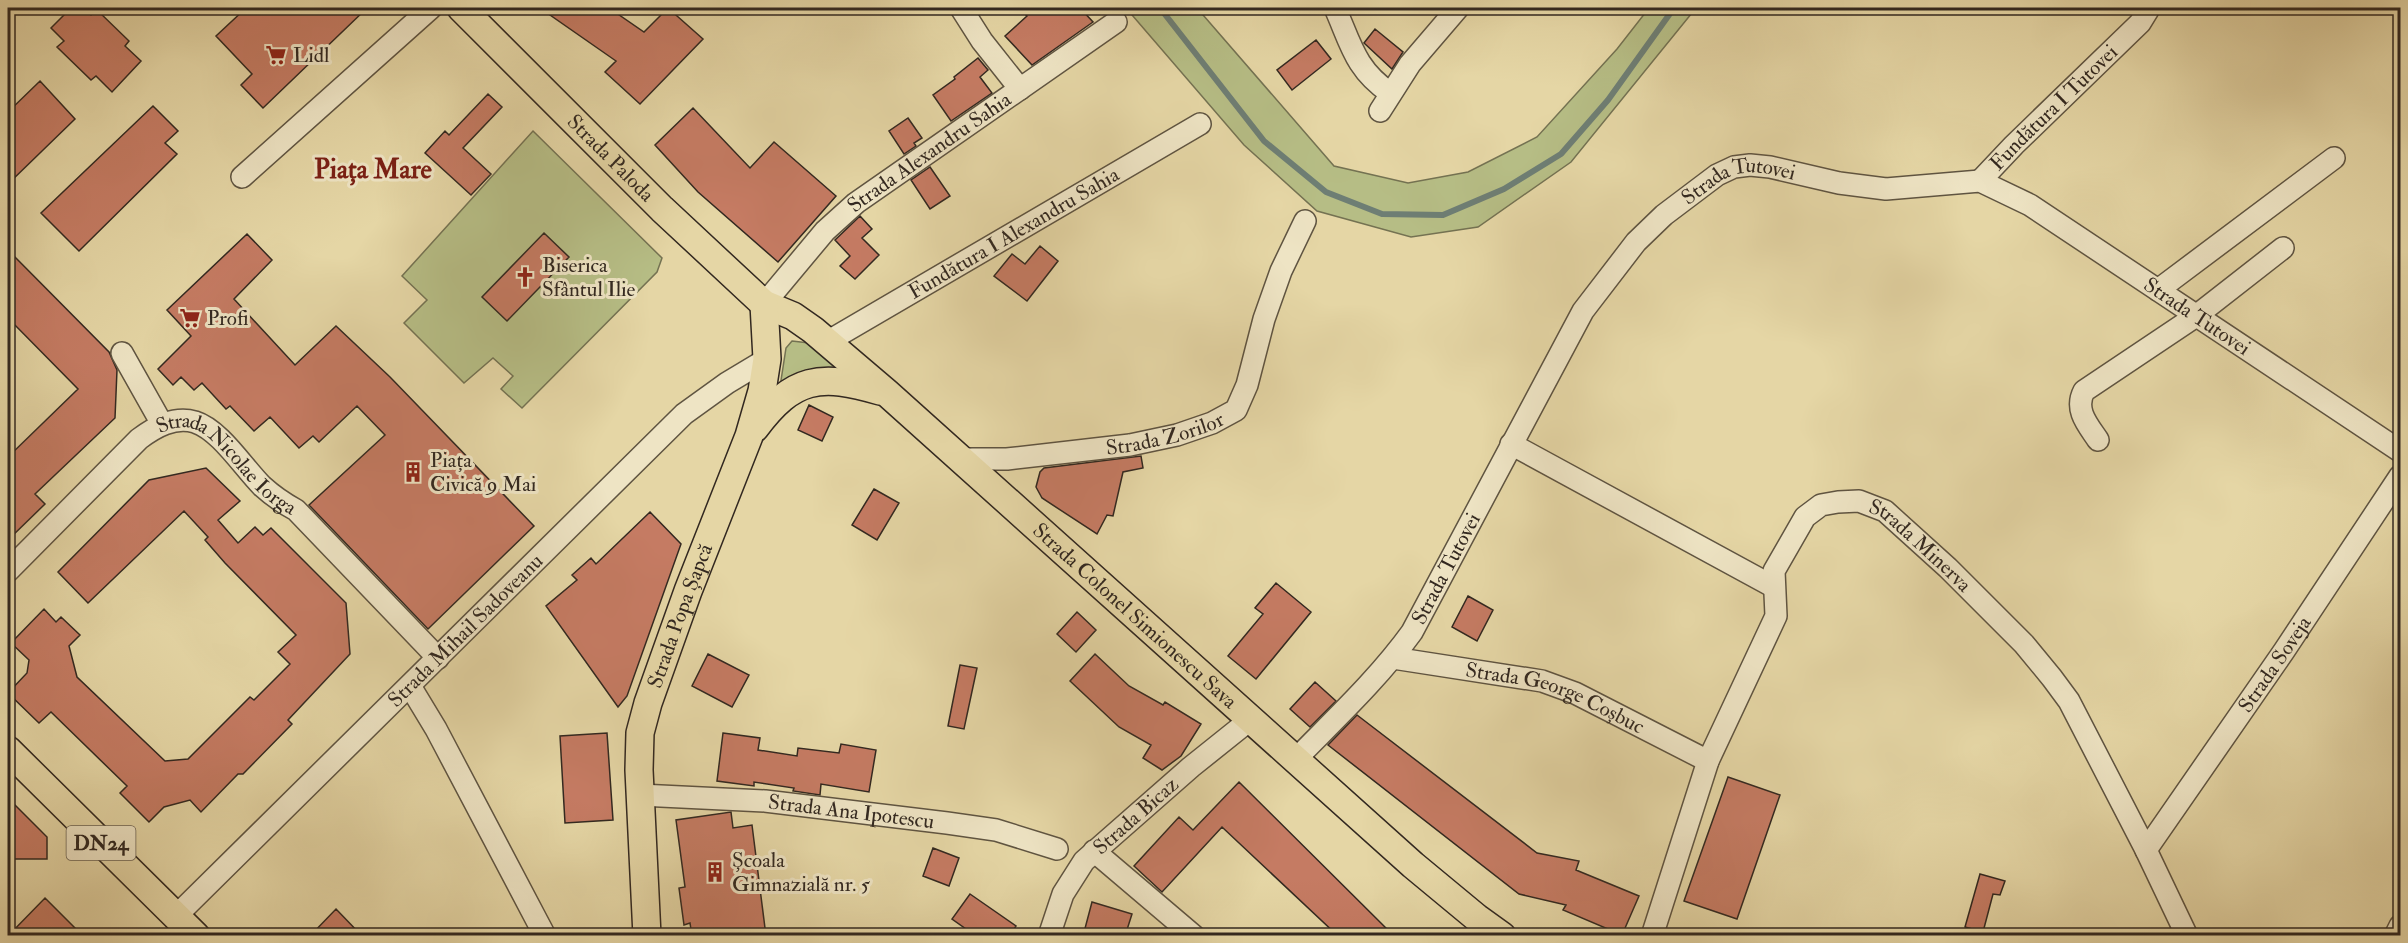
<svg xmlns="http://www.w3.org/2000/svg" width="2408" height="943" font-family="'IM FELL Double Pica',serif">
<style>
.green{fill:#b6bd85;stroke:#747252;stroke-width:1.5}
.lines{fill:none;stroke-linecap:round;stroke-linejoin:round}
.stream{stroke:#6e7e74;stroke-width:6}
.building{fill:#c57b63;stroke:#322820;stroke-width:1.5}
.minor-casing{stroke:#5f5441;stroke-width:24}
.major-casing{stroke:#322820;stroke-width:30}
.minor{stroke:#eee4c4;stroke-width:21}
.major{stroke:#e5d6a5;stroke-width:27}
.labels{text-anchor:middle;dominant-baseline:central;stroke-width:6;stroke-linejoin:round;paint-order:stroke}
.shield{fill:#eee4c4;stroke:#6a6051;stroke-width:1.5}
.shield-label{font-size:20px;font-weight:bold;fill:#322820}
.poi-label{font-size:21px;fill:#322820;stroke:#eee4c4;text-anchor:start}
.street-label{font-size:21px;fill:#322820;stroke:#eee4c4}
.district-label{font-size:27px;font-weight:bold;fill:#7a1f14;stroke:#eee4c4}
</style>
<rect width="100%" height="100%" fill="#e5d6a5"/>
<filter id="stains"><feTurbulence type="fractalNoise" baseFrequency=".00333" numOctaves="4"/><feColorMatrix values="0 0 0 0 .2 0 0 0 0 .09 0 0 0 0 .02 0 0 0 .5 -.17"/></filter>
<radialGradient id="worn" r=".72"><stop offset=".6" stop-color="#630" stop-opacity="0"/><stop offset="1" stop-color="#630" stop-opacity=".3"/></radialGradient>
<!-- green -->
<path class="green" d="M 1126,8 L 1197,8 L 1334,166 L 1408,183 L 1468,172 L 1537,137 L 1617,49 L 1649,8 L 1696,8 L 1571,162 L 1478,227 L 1411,237 L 1317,211 L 1244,145 Z
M 533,131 L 662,258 L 657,272 L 522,408 L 501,389 L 513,376 L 493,358 L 464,383 L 404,323 L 427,300 L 402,276 Z
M 792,341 L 809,343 L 840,369 L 780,387 L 786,348 Z"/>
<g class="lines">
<!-- stream -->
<path class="stream" d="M 1160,8 L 1264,141 L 1326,192 L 1382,214 L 1443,215 L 1504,189 L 1561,154 L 1608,100 L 1674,8"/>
</g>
<!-- building -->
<path class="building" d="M 71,8 L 83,8 L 91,15 L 96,9 L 129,41 L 125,46 L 141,61 L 112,92 L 96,76 L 91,80 L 57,47 L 64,41 L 51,28 Z
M 246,8 L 367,8 L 263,108 L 241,85 L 252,74 L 216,36 Z
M 540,8 L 609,8 L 644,32 L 668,8 L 703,39 L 640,104 L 605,72 L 616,61 Z
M 1019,8 L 1080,8 L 1093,22 L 1032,65 L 1005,36 L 1027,16 Z
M 1375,29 L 1403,52 L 1392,69 L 1364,43 Z
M 1316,40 L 1331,59 L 1292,90 L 1277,70 Z
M 978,58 L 988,70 L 980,77 L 992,93 L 951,121 L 933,95 L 955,79 L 954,77 Z
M 40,81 L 75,119 L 8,184 L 8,112 Z
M 488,94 L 502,107 L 463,148 L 491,174 L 471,195 L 425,153 L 445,131 L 449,135 Z
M 153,106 L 178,131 L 165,143 L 177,154 L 79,251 L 41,213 Z
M 693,108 L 750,168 L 774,142 L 836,196 L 778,262 L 698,192 L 655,145 Z
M 908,118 L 922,138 L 914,143 L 916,146 L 904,154 L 889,131 Z
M 930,167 L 950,196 L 930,209 L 911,180 Z
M 860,216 L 872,229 L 862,238 L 879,255 L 855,279 L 840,266 L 850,256 L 835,240 Z
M 544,233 L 569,257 L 507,321 L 482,297 Z
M 247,234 L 272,260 L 234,299 L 295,365 L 336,326 L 390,377 L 534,526 L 428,629 L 309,505 L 385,435 L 357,406 L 319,442 L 313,436 L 299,448 L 270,417 L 254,431 L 230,406 L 226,409 L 202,383 L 194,390 L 181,377 L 173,385 L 158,369 L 191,336 L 167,310 Z
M 1040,246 L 1058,261 L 1027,301 L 994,276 L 1012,254 L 1025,264 Z
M 8,250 L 109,352 L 117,370 L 115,418 L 35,494 L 45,504 L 8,540 L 8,457 L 78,389 L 8,318 Z
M 809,405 L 833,417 L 822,441 L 798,430 Z
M 1141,456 L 1143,468 L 1123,472 L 1113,516 L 1107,515 L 1097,534 L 1042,498 L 1036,487 L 1040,472 L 1044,468 Z
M 206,468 L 240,501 L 218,520 L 238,543 L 255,527 L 263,535 L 271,528 L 346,603 L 350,654 L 288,720 L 292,724 L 243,774 L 238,774 L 201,812 L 190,800 L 164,807 L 149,822 L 120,793 L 127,786 L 51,712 L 39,723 L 8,693 L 27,673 L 29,660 L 11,643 L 44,609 L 56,622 L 61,617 L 80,635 L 69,646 L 77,677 L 165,761 L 188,759 L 250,697 L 254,700 L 290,664 L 278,652 L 296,635 L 225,563 L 205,540 L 208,537 L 184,511 L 88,603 L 58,572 L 149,480 Z
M 874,489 L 899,503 L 877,540 L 852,525 Z
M 650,512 L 681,544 L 627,696 L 618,707 L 546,606 L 577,580 L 572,575 L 591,558 L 596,564 Z
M 1276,583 L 1311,612 L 1256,679 L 1228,656 L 1263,614 L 1255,608 Z
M 1468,596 L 1493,610 L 1477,641 L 1452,627 Z
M 1077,612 L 1096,630 L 1076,652 L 1057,634 Z
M 708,654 L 749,675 L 732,707 L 692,686 Z
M 1095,654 L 1129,686 L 1163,705 L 1165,702 L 1201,724 L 1181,756 L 1162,770 L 1143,758 L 1151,745 L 1119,727 L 1070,681 Z
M 960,665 L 977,668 L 964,729 L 948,726 Z
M 1315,682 L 1336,701 L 1310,727 L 1290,709 Z
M 1357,715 L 1537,853 L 1579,861 L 1576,870 L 1639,896 L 1622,935 L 1563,910 L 1566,905 L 1519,894 L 1328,745 Z
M 607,733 L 613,820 L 565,823 L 560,736 Z
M 723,733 L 760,738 L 758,750 L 797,756 L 798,748 L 839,753 L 841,744 L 876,750 L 869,792 L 821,784 L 820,795 L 793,791 L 794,788 L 754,782 L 754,786 L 717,781 Z
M 1728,777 L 1780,795 L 1737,919 L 1684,901 Z
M 1239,782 L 1394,936 L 1338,936 L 1222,827 L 1162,892 L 1134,866 L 1179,817 L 1193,830 Z
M 8,798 L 47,837 L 47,859 L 8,859 Z
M 731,812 L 733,828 L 752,825 L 766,936 L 692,936 L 690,923 L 684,925 L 679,888 L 685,887 L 676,820 Z
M 933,848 L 959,858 L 949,886 L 923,876 Z
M 1980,874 L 2005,881 L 2000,895 L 1993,894 L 1983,932 L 1965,927 Z
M 970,894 L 1016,926 L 1010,936 L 976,936 L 952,919 Z
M 45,898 L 83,936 L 8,936 Z
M 1092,902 L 1132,914 L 1125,936 L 1083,936 Z
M 336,909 L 362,936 L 310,936 Z"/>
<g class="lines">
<!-- minor casing -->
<g class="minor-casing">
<g id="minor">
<path d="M 961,8 L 982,41 L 1020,89"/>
<path d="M 1335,8 C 1351,44 1355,69 1390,93"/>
<path d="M 1380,111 L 1410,64 L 1458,8"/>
<path d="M 242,177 L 431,8"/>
<path id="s1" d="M 1980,181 L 2014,145 L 2140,23 L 2148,10 L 2146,8"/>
<path d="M 2158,290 L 2334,158"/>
<path id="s2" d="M 764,304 L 825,231 L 856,203 L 1116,22"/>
<path id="s3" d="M 827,342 L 1200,124"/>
<path d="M 122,353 L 162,424"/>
<path d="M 2098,440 C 2088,425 2074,410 2084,391 L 2196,316 L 2283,248"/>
<path d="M 1511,444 L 1774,587"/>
<path id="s4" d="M 961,459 L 1007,459 L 1130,445 L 1177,435 L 1212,423 L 1236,410 L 1247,385 L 1264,319 L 1281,271 L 1305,221"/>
<path id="s5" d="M 8,571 L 139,439 C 155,427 174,416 195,422 C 220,430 243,467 262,486 C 273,496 283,503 296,510 L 438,658"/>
<path id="s6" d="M 1393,658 L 1542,681 L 1575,693 L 1708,761"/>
<path d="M 410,686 L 436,729 L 545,936"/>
<path id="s7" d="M 1296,759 C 1336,718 1378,679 1412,632 L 1583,311 L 1636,242 L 1664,215 L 1717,175 L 1734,167 L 1750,165 L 1770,167 L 1839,183 L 1886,189 L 1980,181 L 2030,205 L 2400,451"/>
<path id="s8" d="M 640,795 L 765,801 L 947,823 L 996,830 L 1057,849"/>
<path id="s9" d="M 2146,850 L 2284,651 L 2400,476"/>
<path d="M 1094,851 L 1194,936"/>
<path id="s10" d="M 175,917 L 684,414 L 727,383 L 767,359"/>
<path id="s11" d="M 1049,936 L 1063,894 L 1084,861 L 1191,767 L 1251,719"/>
<path id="s12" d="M 1652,936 L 1708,761 L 1776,616 L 1774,571 L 1805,517 L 1821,505 L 1838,502 L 1859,501 L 1885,511 L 1948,568 L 2024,644 L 2052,678 L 2069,701 L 2146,850 L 2187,936"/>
<path d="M 2395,936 L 2400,926"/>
</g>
</g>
<!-- major casing -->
<g class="major-casing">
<g id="major">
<path id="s13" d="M 461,8 L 662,209 L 764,304 L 793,316 L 813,330 L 887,393 L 1413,865 L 1477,918 L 1502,936"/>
<path d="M 755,428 C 793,377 820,373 880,391"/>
<path d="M 8,750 L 196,936"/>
<path id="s14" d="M 647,936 L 639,770 L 640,733 L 648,703 L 688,591 L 749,436 L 762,391 L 767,359 L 764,304"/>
</g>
</g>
<!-- minor -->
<use href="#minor" class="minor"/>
<!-- major -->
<use href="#major" class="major"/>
</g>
<!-- icons -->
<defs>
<g id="supermarket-bare" transform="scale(1.62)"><path d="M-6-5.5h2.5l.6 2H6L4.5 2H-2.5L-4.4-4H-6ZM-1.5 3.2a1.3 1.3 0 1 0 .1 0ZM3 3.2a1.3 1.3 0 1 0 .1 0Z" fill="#8f2418" stroke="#eee4c4" stroke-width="2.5" paint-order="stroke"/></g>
<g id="church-bare" transform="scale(1.62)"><path d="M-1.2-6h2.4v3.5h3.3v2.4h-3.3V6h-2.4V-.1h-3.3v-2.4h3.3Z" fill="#8f2418" stroke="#eee4c4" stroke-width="2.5" paint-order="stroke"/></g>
<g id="building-bare" transform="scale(1.62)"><path d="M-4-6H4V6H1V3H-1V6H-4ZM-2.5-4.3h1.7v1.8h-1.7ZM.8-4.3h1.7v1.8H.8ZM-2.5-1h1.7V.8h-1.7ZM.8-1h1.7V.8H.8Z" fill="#8f2418" stroke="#eee4c4" stroke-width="2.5" paint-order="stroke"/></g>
</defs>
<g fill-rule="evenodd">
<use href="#supermarket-bare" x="276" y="55"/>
<use href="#church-bare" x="525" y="277"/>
<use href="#supermarket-bare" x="190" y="318"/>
<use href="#building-bare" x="413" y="472"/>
<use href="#building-bare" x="715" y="872"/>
</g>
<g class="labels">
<!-- shield labels -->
<rect class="shield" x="66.5" y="826" width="69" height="34" rx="4.5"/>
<g class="shield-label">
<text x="101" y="843">DN24</text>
</g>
<!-- poi labels -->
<g class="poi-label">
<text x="293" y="55">Lidl</text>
<text x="542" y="265">Biserica<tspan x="542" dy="24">Sfântul Ilie</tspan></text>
<text x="207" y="318">Profi</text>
<text x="430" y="460">Piața<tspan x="430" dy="24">Civică 9 Mai</tspan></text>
<text x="732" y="860">Școala<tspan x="732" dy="24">Gimnazială nr. 5</tspan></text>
</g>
<!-- street labels -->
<g class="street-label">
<text stroke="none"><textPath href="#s1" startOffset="104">Fundătura I Tutovei</textPath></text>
<text stroke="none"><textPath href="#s2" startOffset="226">Strada Alexandru Sahia</textPath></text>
<text stroke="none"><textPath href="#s13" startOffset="212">Strada Paloda</textPath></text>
<text stroke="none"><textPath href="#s7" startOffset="748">Strada Tutovei</textPath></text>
<text stroke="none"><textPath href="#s3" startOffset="216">Fundătura I Alexandru Sahia</textPath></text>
<text stroke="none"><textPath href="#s7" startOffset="1252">Strada Tutovei</textPath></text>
<text stroke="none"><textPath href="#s4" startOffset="206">Strada Zorilor</textPath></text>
<text stroke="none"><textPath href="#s5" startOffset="294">Strada Nicolae Iorga</textPath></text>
<text stroke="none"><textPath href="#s12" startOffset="586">Strada Minerva</textPath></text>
<text stroke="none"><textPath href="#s7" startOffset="244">Strada Tutovei</textPath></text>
<text stroke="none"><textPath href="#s14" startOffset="327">Strada Popa Șapcă</textPath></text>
<text stroke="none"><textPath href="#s13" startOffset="910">Strada Colonel Simionescu Sava</textPath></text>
<text stroke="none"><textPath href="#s10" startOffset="408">Strada Mihail Sadoveanu</textPath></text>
<text stroke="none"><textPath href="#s9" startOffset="226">Strada Soveja</textPath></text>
<text stroke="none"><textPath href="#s6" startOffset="168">Strada George Coșbuc</textPath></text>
<text stroke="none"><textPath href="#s8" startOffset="212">Strada Ana Ipotescu</textPath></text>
<text stroke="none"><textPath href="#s11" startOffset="152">Strada Bicaz</textPath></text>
</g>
<!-- district labels -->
<g class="district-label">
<text x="373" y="169">Piața Mare</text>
</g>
</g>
<!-- margin -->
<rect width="2408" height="943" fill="none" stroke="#e5d6a5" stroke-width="30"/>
<rect x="9" y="9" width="2390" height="925" fill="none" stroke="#322820" stroke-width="3"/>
<rect x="15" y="15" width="2378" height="913" fill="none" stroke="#322820" stroke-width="1.5"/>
<rect width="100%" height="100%" filter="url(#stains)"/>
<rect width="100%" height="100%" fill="url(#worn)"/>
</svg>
